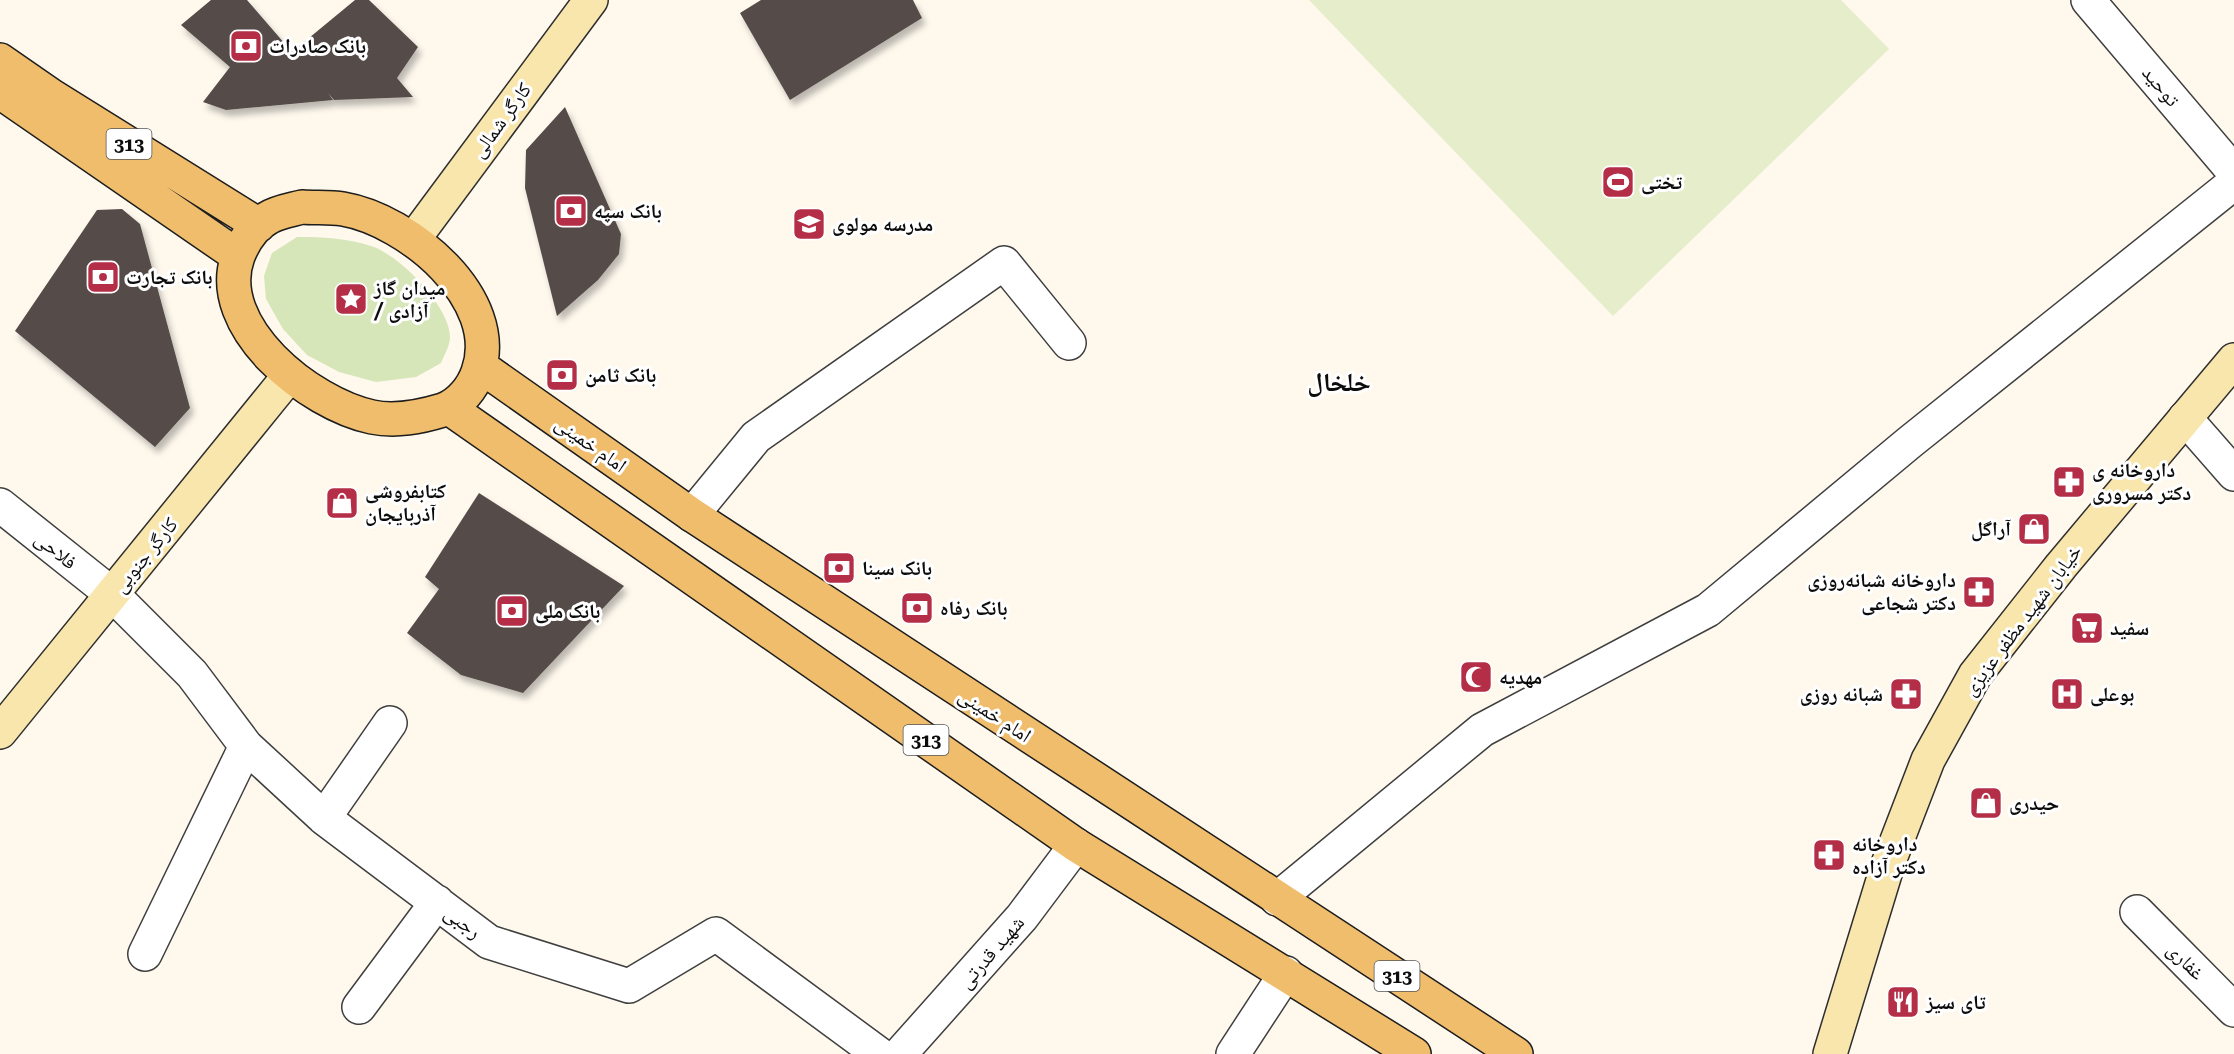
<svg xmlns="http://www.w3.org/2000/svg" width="2234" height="1054" font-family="'Roboto Serif','Noto Naskh Arabic',serif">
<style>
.green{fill:#d6e6b9}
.pitch{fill:#e6edca}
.building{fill:#544c4a;filter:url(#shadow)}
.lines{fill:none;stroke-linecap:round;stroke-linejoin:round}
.street-casing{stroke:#3f3f3f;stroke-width:36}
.secondary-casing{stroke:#2e2e2e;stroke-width:36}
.primary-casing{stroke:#1d1d1d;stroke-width:36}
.street{stroke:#fff;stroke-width:33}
.secondary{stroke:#f9e6ad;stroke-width:33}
.primary{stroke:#efbd6c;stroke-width:33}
.labels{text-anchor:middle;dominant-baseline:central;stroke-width:6;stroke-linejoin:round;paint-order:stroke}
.shield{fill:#fff;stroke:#555;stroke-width:1.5}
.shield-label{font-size:18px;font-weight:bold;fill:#0c0c0c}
.poi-label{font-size:20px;font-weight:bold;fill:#0c0c0c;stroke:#fff;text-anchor:start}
.street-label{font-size:20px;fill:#0c0c0c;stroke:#fff}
.district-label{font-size:26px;font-weight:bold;fill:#0c0c0c;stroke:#fff}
</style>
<defs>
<filter id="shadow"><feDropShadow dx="3.5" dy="6" stdDeviation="3" flood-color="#0004"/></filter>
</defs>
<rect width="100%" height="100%" fill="#fef8ed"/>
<!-- green -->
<path class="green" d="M 297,237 C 323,237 346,238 371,246 C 398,254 450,306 450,337 C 450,345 444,356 441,363 L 416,377 L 376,382 L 339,372 L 307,355 L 283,329 L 266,299 L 264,276 L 272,253 Z"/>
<!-- pitch -->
<path class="pitch" d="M 1309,0 L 1841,0 L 1889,49 L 1613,316 Z"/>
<!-- building -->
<path class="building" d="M 211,0 L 247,0 L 292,52 L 355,0 L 369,0 L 418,47 L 397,78 L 413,97 L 334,100 L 328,93 L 333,100 L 226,110 L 203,102 L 230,67 L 181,25 Z
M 761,0 L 913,0 L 922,18 L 790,100 L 740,13 Z
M 565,107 L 621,234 L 619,254 L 598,280 L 557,316 L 525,188 L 526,150 Z
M 122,209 L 140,224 L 190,408 L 155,447 L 15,331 L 97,210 Z
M 479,493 L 624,586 L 523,693 L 461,675 L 407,633 L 439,589 L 425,577 Z"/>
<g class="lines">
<!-- street casing -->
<g class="street-casing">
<path id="street" d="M 2088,0 L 2234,172
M 2185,418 L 2234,474
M 0,505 L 113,595 L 192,674 L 246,746 L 324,818 L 489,942 L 629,986 L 716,934 L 879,1054
M 692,515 L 756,437 L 1004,263 L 1069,343
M 324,818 L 390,723
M 1277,899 L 1482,730 L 1708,610 L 1910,442 L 2234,183
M 2137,912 L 2234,1010
M 145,954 L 246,746
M 359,1007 L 437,902
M 900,1054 L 1022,917 L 1076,845
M 1233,1054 L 1286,973"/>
</g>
<!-- secondary casing -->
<g class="secondary-casing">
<path id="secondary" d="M 413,240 L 591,0
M 0,732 L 289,376
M 1830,1054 L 1888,864 L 1928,760 L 1975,675 L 2061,566 L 2234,360"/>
</g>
<!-- primary casing -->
<g class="primary-casing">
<path id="primary" d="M 0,60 L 52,96 L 259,225
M 0,92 L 238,256
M 302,207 C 315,208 330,207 343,209 C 408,220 504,299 478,372 C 473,387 460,404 443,410 C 420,417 396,422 372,417 C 310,404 212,327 238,256 C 244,241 253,226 268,218 C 277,212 291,210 302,207 Z
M 480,366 L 692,515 L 1516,1054
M 449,408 L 1076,845 L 1414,1054"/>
</g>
<!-- street -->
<use href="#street" class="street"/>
<!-- secondary -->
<use href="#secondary" class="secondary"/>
<!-- primary -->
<use href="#primary" class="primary"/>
</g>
<!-- icons -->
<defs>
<g id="bank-square" transform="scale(1.725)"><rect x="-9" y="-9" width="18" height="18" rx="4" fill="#b32e46" stroke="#fff"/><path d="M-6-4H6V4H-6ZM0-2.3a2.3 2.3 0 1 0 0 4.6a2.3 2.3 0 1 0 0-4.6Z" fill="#fff"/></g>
<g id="stadium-square" transform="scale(1.725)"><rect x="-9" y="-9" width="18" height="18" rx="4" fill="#b32e46" stroke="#fff"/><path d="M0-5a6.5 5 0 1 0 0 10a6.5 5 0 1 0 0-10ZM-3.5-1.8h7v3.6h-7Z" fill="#fff"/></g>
<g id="school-square" transform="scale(1.725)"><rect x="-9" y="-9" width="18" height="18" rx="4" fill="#b32e46" stroke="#fff"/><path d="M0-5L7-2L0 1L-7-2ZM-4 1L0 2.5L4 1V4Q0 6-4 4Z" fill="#fff"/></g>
<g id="sight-square" transform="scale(1.725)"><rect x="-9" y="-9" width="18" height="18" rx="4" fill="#b32e46" stroke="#fff"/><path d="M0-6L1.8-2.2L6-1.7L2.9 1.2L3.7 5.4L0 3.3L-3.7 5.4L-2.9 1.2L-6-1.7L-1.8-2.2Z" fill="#fff"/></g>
<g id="pharmacy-square" transform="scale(1.725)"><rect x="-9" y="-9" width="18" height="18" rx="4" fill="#b32e46" stroke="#fff"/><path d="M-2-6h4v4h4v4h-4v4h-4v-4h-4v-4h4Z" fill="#fff"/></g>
<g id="shop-square" transform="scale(1.725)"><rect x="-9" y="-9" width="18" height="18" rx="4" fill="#b32e46" stroke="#fff"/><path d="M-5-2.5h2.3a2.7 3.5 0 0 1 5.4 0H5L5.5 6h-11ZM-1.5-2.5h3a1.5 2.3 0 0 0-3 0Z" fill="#fff"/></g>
<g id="supermarket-square" transform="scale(1.725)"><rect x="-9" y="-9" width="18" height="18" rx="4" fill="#b32e46" stroke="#fff"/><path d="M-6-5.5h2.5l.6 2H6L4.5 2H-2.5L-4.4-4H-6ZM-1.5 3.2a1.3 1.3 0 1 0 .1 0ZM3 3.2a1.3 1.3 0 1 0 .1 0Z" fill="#fff"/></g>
<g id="mosque-square" transform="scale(1.725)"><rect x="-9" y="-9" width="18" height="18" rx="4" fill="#b32e46" stroke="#fff"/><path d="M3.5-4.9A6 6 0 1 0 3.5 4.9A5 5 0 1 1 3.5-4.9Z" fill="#fff"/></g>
<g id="hospital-square" transform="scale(1.725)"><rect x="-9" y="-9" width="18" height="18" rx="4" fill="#b32e46" stroke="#fff"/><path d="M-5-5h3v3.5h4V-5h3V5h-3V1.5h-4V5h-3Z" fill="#fff"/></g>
<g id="restaurant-square" transform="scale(1.725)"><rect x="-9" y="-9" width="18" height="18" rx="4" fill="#b32e46" stroke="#fff"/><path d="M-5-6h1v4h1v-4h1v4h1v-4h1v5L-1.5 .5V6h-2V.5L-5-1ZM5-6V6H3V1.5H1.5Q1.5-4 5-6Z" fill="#fff"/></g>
</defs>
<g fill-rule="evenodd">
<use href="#bank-square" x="246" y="46"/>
<use href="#stadium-square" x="1618" y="182"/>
<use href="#bank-square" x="571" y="211"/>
<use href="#school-square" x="809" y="224"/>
<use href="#bank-square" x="103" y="277"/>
<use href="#sight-square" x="351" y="299"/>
<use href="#bank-square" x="562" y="375"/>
<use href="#pharmacy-square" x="2069" y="482"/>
<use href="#shop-square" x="342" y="503"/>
<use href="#shop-square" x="2034" y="529"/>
<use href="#bank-square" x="839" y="568"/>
<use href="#pharmacy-square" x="1979" y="592"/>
<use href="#bank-square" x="917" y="608"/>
<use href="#bank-square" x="512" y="611"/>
<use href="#supermarket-square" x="2087" y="628"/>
<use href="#mosque-square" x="1476" y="677"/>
<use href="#pharmacy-square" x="1906" y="694"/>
<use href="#hospital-square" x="2067" y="694"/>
<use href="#shop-square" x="1986" y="803"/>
<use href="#pharmacy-square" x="1829" y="855"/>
<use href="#restaurant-square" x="1903" y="1002"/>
</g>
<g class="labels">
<!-- shield labels -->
<g class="shield">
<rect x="106.5" y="129" width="45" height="30" rx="4.5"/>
<rect x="903.5" y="725" width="45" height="30" rx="4.5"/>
<rect x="1374.5" y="961" width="45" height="30" rx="4.5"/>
</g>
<g class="shield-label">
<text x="129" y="144">313</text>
<text x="926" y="740">313</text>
<text x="1397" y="976">313</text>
</g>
<!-- poi labels -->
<g class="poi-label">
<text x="269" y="46">بانک صادرات</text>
<text x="1641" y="182">تختی</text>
<text x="594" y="211">بانک سپه</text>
<text x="832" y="224">مدرسه مولوی</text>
<text x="126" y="277">بانک تجارت</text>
<text x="374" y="288">میدان گاز<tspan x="374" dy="23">/ آزادی</tspan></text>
<text x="585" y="375">بانک ثامن</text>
<text x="2092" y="470">داروخانه ی<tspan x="2092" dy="23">دکتر مسروری</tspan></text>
<text x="365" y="491">کتابفروشی<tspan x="365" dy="23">آذربایجان</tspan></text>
<text x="2011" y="529" text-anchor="end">آراگل</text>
<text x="862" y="568">بانک سینا</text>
<text x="1956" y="580" text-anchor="end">داروخانه شبانه‌روزی<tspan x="1956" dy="23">دکتر شجاعی</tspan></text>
<text x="940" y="608">بانک رفاه</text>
<text x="535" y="611">بانک ملی</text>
<text x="2110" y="628">سفید</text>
<text x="1499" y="677">مهدیه</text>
<text x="1883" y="694" text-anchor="end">شبانه روزی</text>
<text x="2090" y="694">بوعلی</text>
<text x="2009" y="803">حیدری</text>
<text x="1852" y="844">داروخانه<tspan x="1852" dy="23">دکتر آزاده</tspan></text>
<text x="1926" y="1002">تای سیز</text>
</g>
<!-- street labels -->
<g class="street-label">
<text transform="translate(2161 86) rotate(50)">توحید</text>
<text transform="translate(501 120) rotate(-54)">کارگر شمالی</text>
<text transform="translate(591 444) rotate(35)">امام خمینی</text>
<text transform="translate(56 550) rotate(39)">فلاحی</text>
<text transform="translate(145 555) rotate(-51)">کارگر جنوبی</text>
<text transform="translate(2022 620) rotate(-53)">خیابان شهید مظفر عزیزی</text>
<text transform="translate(995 715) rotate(33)">امام خمینی</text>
<text transform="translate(463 922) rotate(37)">رجبی</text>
<text transform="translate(991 952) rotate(-49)">شهید قدرتی</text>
<text transform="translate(2186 961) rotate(45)">غفاری</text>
</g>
<!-- district labels -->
<g class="district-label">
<text x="1339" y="382">خلخال</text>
</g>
</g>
</svg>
